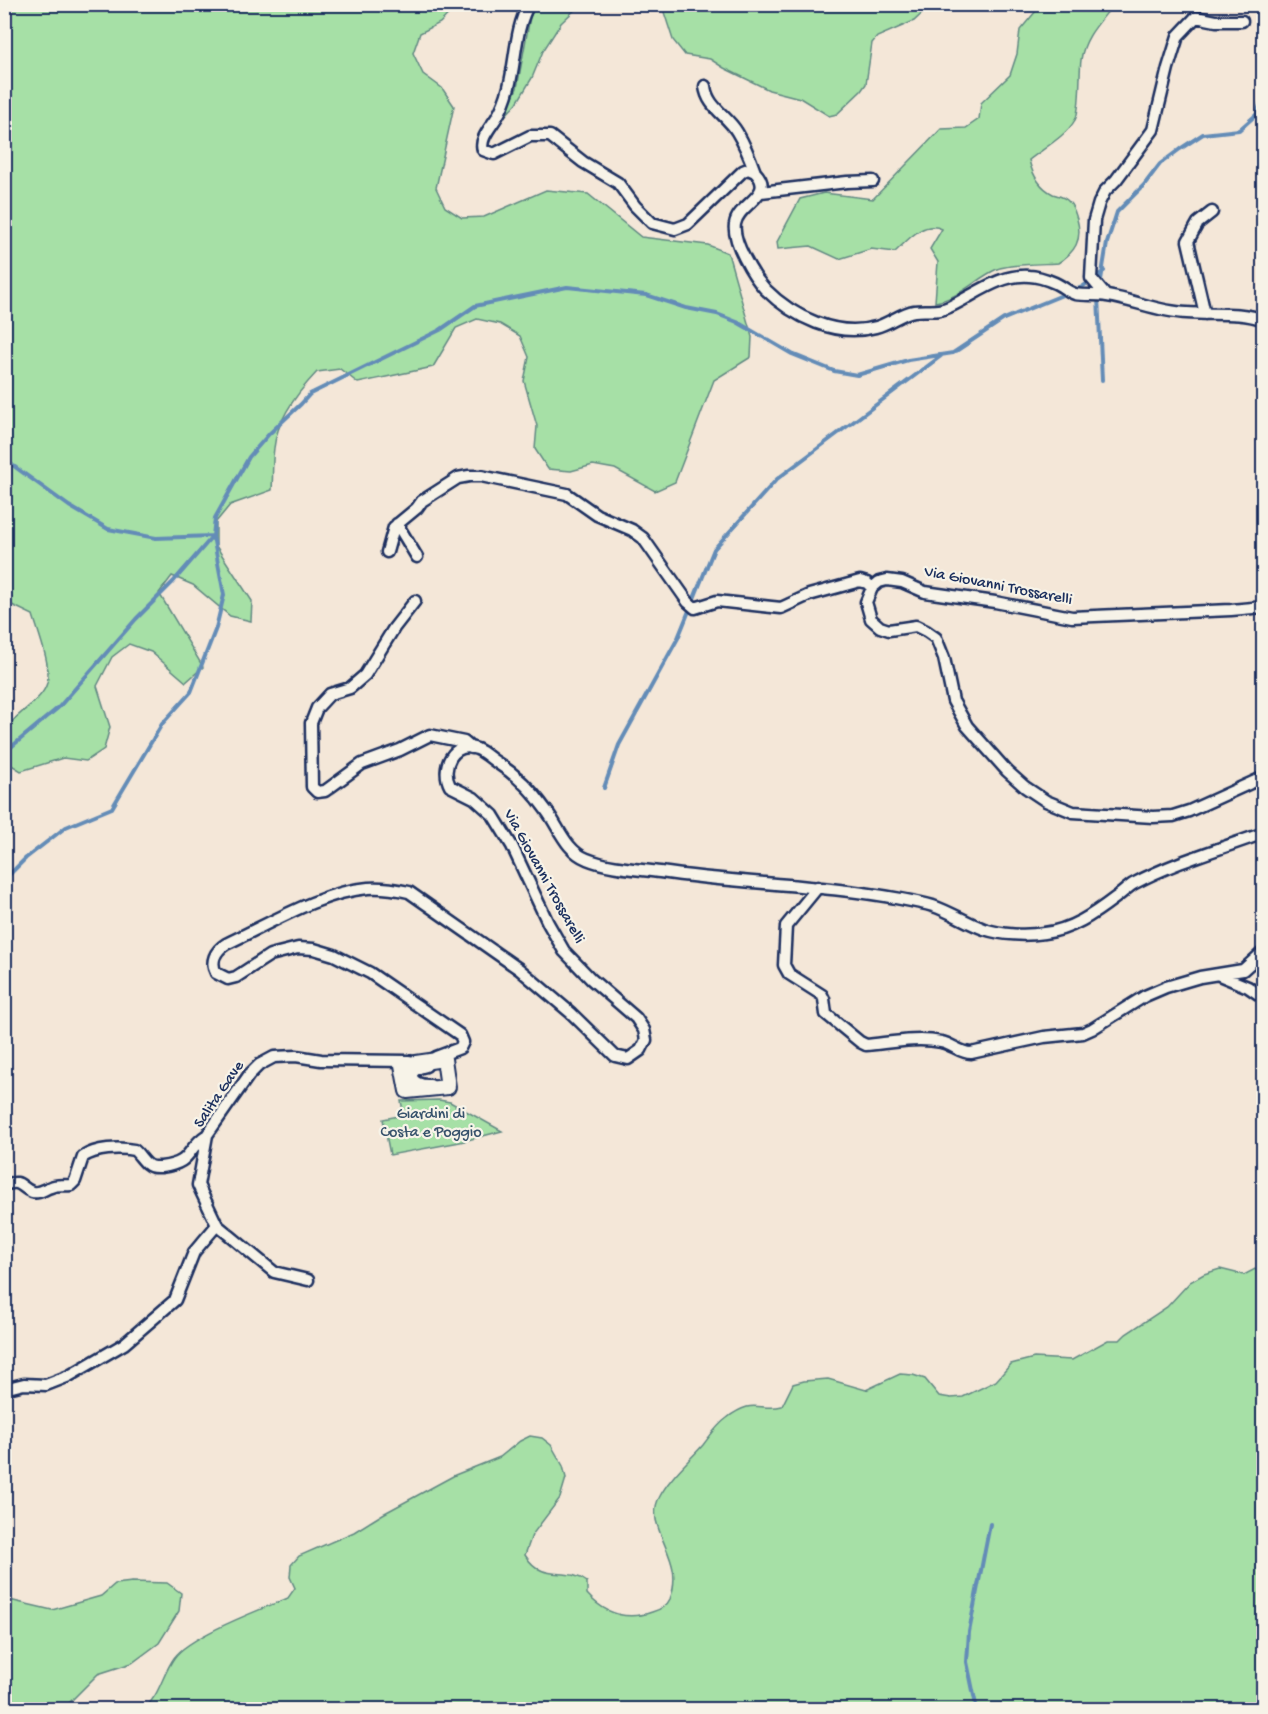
<svg xmlns="http://www.w3.org/2000/svg" width="1268" height="1714" font-family="'Gochi Hand',sans-serif">
<style>
.green{fill:#a6e0a6;stroke:#608882;stroke-width:1.5}
.lines{fill:none;stroke-linecap:round;stroke-linejoin:round}
.stream{stroke:#648cb7;stroke-width:4}
.street-casing{stroke:#1b2f5e;stroke-width:15}
.secondary-casing{stroke:#1b2f5e;stroke-width:18}
.street{stroke:#f7f3e8;stroke-width:10}
.secondary{stroke:#f7f3e8;stroke-width:14}
.labels{text-anchor:middle;dominant-baseline:central;stroke-width:4.5;stroke-linejoin:round;paint-order:stroke}
.street-label{font-size:16px;fill:#1b2f5e;stroke:#f7f3e8}
.park-label{font-size:16px;fill:#37526c;stroke:#f7f3e8}
</style>
<rect width="100%" height="100%" fill="#f4e7d8"/>
<filter id="ink" filterUnits="userSpaceOnUse"><feTurbulence type="fractalNoise" baseFrequency=".0167" numOctaves="2"/><feDisplacementMap in="SourceGraphic" scale="12" xChannelSelector="R" yChannelSelector="G"/><feConvolveMatrix kernelMatrix="1 2 1 2 8 2 1 2 1" color-interpolation-filters="sRGB"/></filter>
<g filter="url(#ink)">
<!-- green -->
<path class="green" d="M 5,4 L 457,5 L 440,23 L 420,33 L 413,53 L 423,74 L 442,88 L 454,106 L 436,188 L 445,207 L 462,218 L 484,217 L 546,190 L 588,194 L 641,237 L 708,245 L 728,253 L 752,337 L 751,357 L 714,380 L 675,482 L 655,491 L 615,469 L 593,465 L 571,471 L 548,469 L 535,449 L 537,426 L 524,381 L 529,357 L 520,336 L 500,324 L 477,319 L 456,328 L 433,367 L 358,383 L 340,369 L 317,372 C 298,392 277,419 274,448 C 272,462 273,476 272,490 L 230,505 L 216,522 L 216,546 L 252,601 L 251,621 L 230,616 L 193,585 L 172,576 L 159,593 L 203,667 L 186,682 L 151,652 L 129,644 L 112,657 L 97,686 L 110,727 L 104,749 L 86,761 L 63,758 L 21,771 L 5,761 C 4,754 3,745 4,738 C 8,714 41,705 47,683 C 52,667 38,632 33,615 L 12,605 L 5,613 Z
M 536,5 L 580,5 L 561,23 L 543,51 L 532,78 L 517,103 L 504,117 L 517,88 L 530,17 Z
M 660,5 L 931,5 L 914,21 L 877,37 L 872,43 L 866,84 L 861,91 L 837,114 L 829,116 L 800,98 L 769,90 L 724,68 L 710,59 L 685,55 L 673,40 L 663,9 Z
M 1041,5 L 1113,5 C 1100,22 1084,37 1081,60 C 1079,74 1081,110 1075,120 C 1066,136 1044,148 1029,160 C 1032,173 1039,187 1053,194 C 1059,196 1065,197 1069,202 C 1074,207 1075,213 1077,219 C 1083,240 1075,252 1058,263 C 1044,264 1008,264 997,269 C 975,279 960,298 935,302 L 938,262 L 930,249 L 942,229 C 923,220 908,240 895,252 L 871,249 L 839,259 L 811,246 L 778,249 L 777,242 L 800,199 L 824,193 L 873,199 L 941,129 L 966,128 L 979,119 L 981,103 L 1010,75 L 1017,54 L 1020,30 Z
M 439,1100 L 450,1102 L 502,1131 L 460,1142 L 390,1155 L 383,1119 L 404,1115 L 401,1101 Z
M 1220,1269 L 1244,1275 L 1255,1269 L 1263,1274 L 1263,1709 L 144,1709 C 160,1695 162,1675 174,1658 C 189,1636 262,1609 288,1598 L 295,1588 L 290,1577 L 291,1565 L 299,1556 L 354,1532 L 383,1514 L 455,1475 L 500,1457 L 520,1441 L 530,1436 L 542,1438 L 551,1445 L 563,1466 L 566,1478 L 560,1498 L 532,1535 L 525,1555 C 544,1585 565,1565 587,1582 L 587,1594 C 605,1614 626,1621 652,1612 C 659,1610 667,1606 670,1599 C 682,1567 663,1549 656,1520 C 655,1513 655,1505 659,1498 C 669,1478 688,1462 703,1445 C 710,1436 717,1425 727,1418 C 732,1414 740,1409 747,1407 C 757,1404 768,1410 782,1406 L 793,1384 L 804,1381 L 828,1379 L 866,1390 L 900,1374 L 913,1375 L 925,1379 L 939,1396 L 951,1398 L 963,1397 L 996,1381 L 1011,1364 L 1034,1358 L 1072,1360 L 1108,1340 L 1120,1340 L 1126,1334 L 1167,1307 L 1190,1282 L 1204,1274 Z
M 132,1582 L 167,1583 L 181,1593 L 179,1611 L 159,1643 L 132,1663 L 98,1674 L 63,1709 L 5,1709 L 5,1599 L 52,1610 L 101,1596 L 115,1584 Z"/>
<g class="lines">
<!-- stream -->
<path class="stream" d="M 1100,286 L 1107,243 L 1117,212 L 1144,185 L 1160,164 L 1180,149 L 1203,134 L 1239,130 L 1257,114 L 1264,92
M 1098,297 L 1102,380
M 4,459 L 69,506 L 108,529 L 156,538 L 212,536
M 4,753 L 59,707 L 136,619 L 173,582 L 213,536
M 604,788 L 619,745 L 678,638 L 714,549 L 777,479 L 941,356
M 4,880 L 26,858 L 66,827 L 112,808 L 162,724 L 191,692 L 216,628 L 224,595 L 213,536 L 215,518 L 249,457 L 269,434 L 301,404 L 310,394 L 440,330 L 475,306 L 567,287 L 646,295 L 686,308 L 717,314 L 737,322 L 792,354 L 834,371 L 857,375 L 908,360 L 953,353 L 1004,319 L 1082,287 L 1104,271
M 977,1710 L 967,1662 L 969,1632 L 990,1524"/>
<!-- street casing -->
<g class="street-casing">
<path id="street" d="M 529,4 C 510,37 519,80 497,117 C 491,127 479,139 483,150 L 494,154 L 530,136 L 550,136 L 583,162 L 618,183 L 635,206 L 652,223 L 675,229 L 688,224 L 743,171 L 748,169 L 755,172 C 777,195 738,203 735,224 C 732,241 753,276 765,289 C 793,317 836,338 876,327 C 889,324 901,313 914,311 C 927,309 937,313 949,307 C 975,295 999,274 1029,276 C 1036,276 1048,280 1055,283 C 1062,286 1068,292 1075,294 C 1085,296 1096,294 1107,296 C 1134,300 1159,312 1187,313 C 1212,315 1240,311 1264,320
M 705,86 C 707,107 727,115 737,132 C 745,145 750,158 755,172
M 761,192 L 847,182 L 873,181
M 1106,296 L 1091,278 L 1094,220 L 1099,203 L 1105,191 L 1116,180 L 1153,130 L 1168,68 L 1178,36 L 1196,17 L 1216,21 L 1242,21
M 1205,314 L 1188,241 L 1198,223 L 1212,212
M 397,524 L 417,557
M 387,552 L 394,527 L 417,508 L 422,501 L 458,478 L 469,476 L 481,476 L 567,494 L 597,515 L 632,530 L 643,538 L 688,602 L 695,608 L 717,601 L 781,608 L 809,595 L 860,581 L 867,583 L 872,588
M 415,601 L 394,628 L 365,675 L 350,688 L 330,694 L 317,708 L 311,723 L 312,787 L 317,792 L 325,791 L 362,764 L 400,750 L 430,735 L 464,742 L 471,748
M 1264,607 L 1231,610 L 1072,617 L 995,602 L 925,592 L 902,582 L 887,580 L 879,582 L 872,588 L 866,602 L 871,619 L 880,627 L 889,630 L 916,626 L 926,631 L 936,638 L 944,658 L 953,701 L 967,726 L 1007,771 L 1025,787 L 1046,801 L 1073,812 L 1153,817 L 1173,816 L 1189,811 L 1264,777
M 818,887 L 786,926 L 784,965 L 789,974 L 822,995 L 824,999 L 826,1014 L 860,1042 L 866,1045 C 889,1043 917,1037 941,1042 C 952,1044 960,1053 971,1053 L 1044,1037 L 1083,1033 L 1092,1029 L 1145,996 L 1166,987 L 1200,977 L 1243,970 L 1264,951
M 1219,975 L 1248,987 L 1264,998
M 436,1057 L 460,1048 L 463,1042 L 460,1035 L 370,973 L 334,955 L 314,949 L 298,948 L 270,955 L 236,977 L 228,979 L 216,973 C 210,962 215,951 226,944 C 269,924 321,892 368,888 C 382,887 395,889 409,892 L 519,969 L 571,1013 L 615,1056 L 628,1059 L 641,1050 L 646,1040 L 644,1030 L 636,1018 L 591,979 L 564,951 L 548,923 L 512,846 L 493,815 L 474,798 L 450,786 C 440,768 453,740 477,749 C 484,752 490,758 496,762 C 517,775 532,790 546,810 C 559,827 566,851 587,859 C 609,868 636,869 660,872 C 740,884 822,884 901,899 C 912,901 923,903 933,906 C 951,912 967,923 984,929 C 1002,935 1026,936 1044,933 C 1071,930 1094,914 1115,898 C 1121,894 1127,888 1133,884 C 1174,862 1220,849 1264,833
M 426,1066 C 404,1070 410,1086 430,1085
M 4,1185 C 23,1179 19,1187 32,1192 C 39,1194 44,1189 51,1187 C 57,1184 64,1186 71,1185 L 75,1181 L 83,1157 C 96,1148 119,1147 134,1150 C 139,1154 142,1160 147,1164 C 151,1168 156,1167 161,1167 C 194,1163 185,1149 207,1135
M 308,1280 L 274,1272 L 217,1225 L 198,1185 L 207,1135 L 249,1075 L 259,1065 L 274,1057 L 296,1056 L 321,1060 L 409,1061
M 4,1389 L 24,1384 L 46,1385 L 69,1376 L 124,1344 L 175,1300 L 194,1252 L 217,1225"/>
</g>
<!-- secondary casing -->
<g class="secondary-casing">
<path id="secondary" d="M 444,1059 L 448,1087 L 407,1091 L 402,1065 Z"/>
</g>
<!-- street -->
<use href="#street" class="street"/>
<!-- secondary -->
<use href="#secondary" class="secondary"/>
</g>
</g>
<g class="labels">
<!-- street labels -->
<g class="street-label">
<text transform="translate(998 587) rotate(11)">Via Giovanni Trossarelli</text>
<text transform="translate(543 877) rotate(61)">Via Giovanni Trossarelli</text>
<text transform="translate(220 1095) rotate(-56)">Salita Gave</text>
</g>
<!-- park labels -->
<g class="park-label">
<text x="431" y="1115">Giardini di<tspan x="431" dy="18">Costa e Poggio</tspan></text>
</g>
</g>
<!-- margin -->
<rect width="1268" height="1714" fill="none" stroke="#f7f3e8" stroke-width="24"/>
<rect x="12" y="12" width="1244" height="1690" fill="none" stroke="#1b2f5e" stroke-width="2" filter="url(#ink)"/>
</svg>
